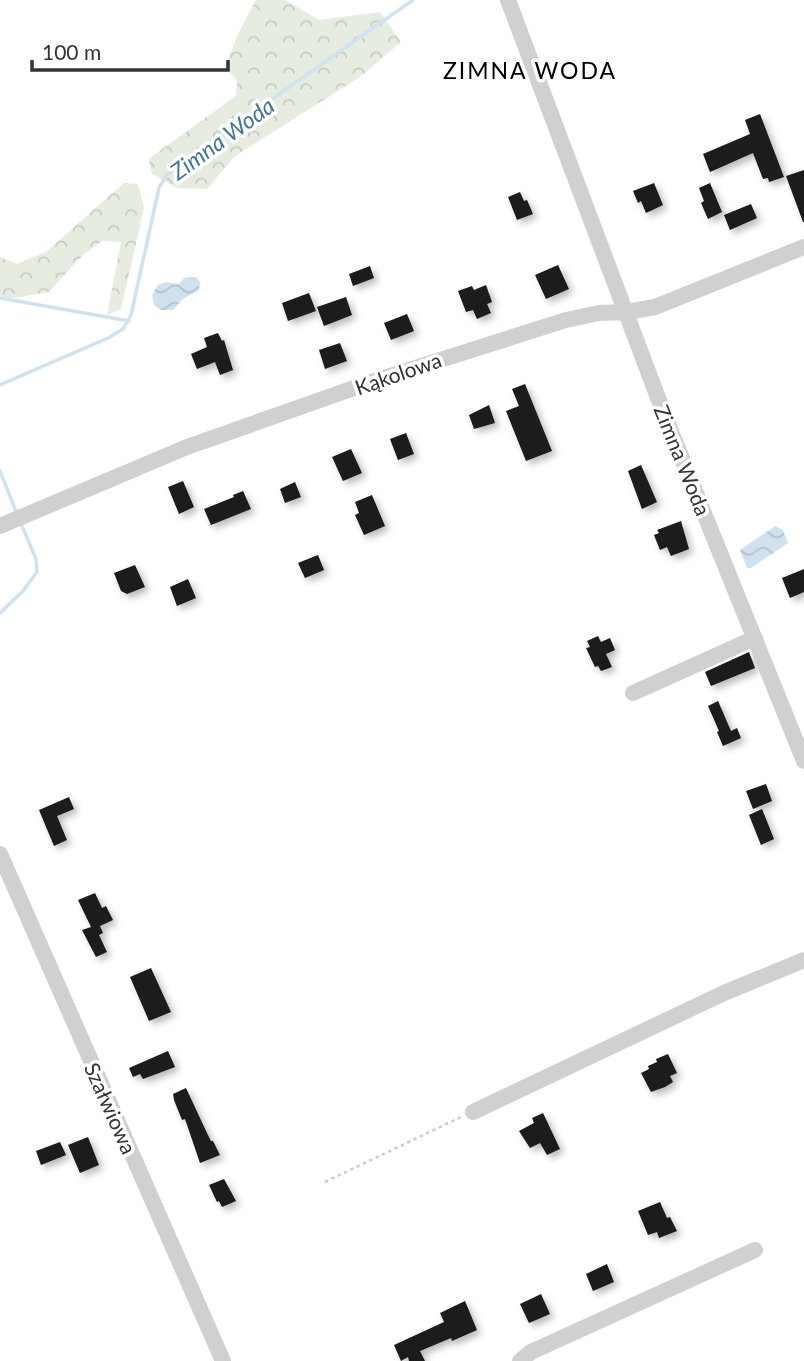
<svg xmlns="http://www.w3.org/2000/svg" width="804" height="1361" font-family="Lato,sans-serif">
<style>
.forest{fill:url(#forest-crowns)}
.water{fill:url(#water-waves)}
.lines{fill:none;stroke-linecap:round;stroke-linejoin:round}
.stream{stroke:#cfe2ee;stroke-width:3.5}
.building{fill:#1a1a1a;filter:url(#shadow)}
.path{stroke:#cdcdcd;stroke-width:2.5;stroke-dasharray:3.5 3.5;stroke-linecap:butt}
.minor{stroke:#d0d0d0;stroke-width:16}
.labels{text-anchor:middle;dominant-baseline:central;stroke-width:7;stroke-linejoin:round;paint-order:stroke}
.street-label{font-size:21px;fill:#333;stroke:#fff}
.neighbourhood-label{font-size:23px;letter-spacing:2px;fill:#000;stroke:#fff}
.water-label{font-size:23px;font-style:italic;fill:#3f7597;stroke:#fff}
</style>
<defs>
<pattern id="forest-crowns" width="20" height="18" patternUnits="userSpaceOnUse" patternTransform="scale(1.75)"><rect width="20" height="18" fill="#e6ecdf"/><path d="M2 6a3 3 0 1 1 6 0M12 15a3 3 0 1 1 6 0" fill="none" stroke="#c6cbc0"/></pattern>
<pattern id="water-waves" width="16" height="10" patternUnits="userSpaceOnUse" patternTransform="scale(1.75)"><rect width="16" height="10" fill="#cfe2ee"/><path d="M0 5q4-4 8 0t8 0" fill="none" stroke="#b2c2cd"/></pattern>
<filter id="shadow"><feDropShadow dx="4" dy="4" stdDeviation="3.5" flood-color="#0004"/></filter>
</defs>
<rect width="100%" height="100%" fill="#fff"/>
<!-- forest -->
<path class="forest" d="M 256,0 L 285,0 L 319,20 L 380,12 L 401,42 L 360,77 L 235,156 L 207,189 L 177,188 L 152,174 L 149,161 L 151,157 L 236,96 L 237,81 L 225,66 L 239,32 Z
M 124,183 L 138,184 L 144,208 L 121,309 L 107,315 L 121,242 L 102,241 L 84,254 L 49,292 L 8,299 L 0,296 L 0,257 L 17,264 L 47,251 Z"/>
<!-- water -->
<path class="water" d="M 189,277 L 196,277 L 200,282 L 199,290 L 183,299 L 173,310 L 161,310 L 154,305 L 152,295 L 158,285 L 166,282 L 179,284 L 184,278 Z
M 775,526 L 783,530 L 788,543 L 751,568 L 747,568 L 740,550 Z"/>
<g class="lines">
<!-- stream -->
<path class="stream" d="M 0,298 L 129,321
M 0,385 L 108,338 L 123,329 L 131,315 L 159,188 L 166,176 L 185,160 L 413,0
M 0,471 L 17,514
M 0,613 L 23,591 L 37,572 L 36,559 L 20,521"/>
</g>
<!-- building -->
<path class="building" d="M 760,114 L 784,177 L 769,182 L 768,178 L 763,179 L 753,153 L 710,172 L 703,154 L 750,134 L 745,120 Z
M 804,170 L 804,222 L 803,222 L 786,176 Z
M 654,183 L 663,205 L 646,213 L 641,201 L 638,203 L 633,191 Z
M 710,183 L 722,212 L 708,219 L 701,203 L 704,201 L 699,188 Z
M 520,192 L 524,201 L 527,200 L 533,214 L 517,220 L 508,197 Z
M 751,204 L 757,218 L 730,230 L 724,215 Z
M 558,265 L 569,289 L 546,299 L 535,275 Z
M 370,266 L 374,278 L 353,286 L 349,274 Z
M 486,285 L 492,302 L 487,304 L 491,313 L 477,319 L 473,310 L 466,312 L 458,291 L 472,286 L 474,290 Z
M 309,293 L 316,311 L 288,321 L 282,303 Z
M 346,297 L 352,315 L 324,326 L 317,307 Z
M 407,314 L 414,331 L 391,340 L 384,323 Z
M 218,333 L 222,341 L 224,340 L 233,370 L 220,375 L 215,362 L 197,369 L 191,354 L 207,347 L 204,338 Z
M 340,343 L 347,361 L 325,369 L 319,350 Z
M 525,384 L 552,451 L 526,461 L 506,411 L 519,406 L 512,389 Z
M 489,405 L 495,423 L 474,429 L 469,415 Z
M 406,433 L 414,454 L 398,460 L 390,439 Z
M 351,449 L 362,473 L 343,481 L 332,457 Z
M 641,465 L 657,502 L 642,509 L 628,471 Z
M 183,481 L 194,507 L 179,514 L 168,487 Z
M 295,482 L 301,497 L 285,503 L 280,489 Z
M 243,491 L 251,509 L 211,525 L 204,509 L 234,497 L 233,495 Z
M 372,495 L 385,526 L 364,535 L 355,515 L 359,513 L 355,502 Z
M 681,521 L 689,549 L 671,556 L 667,547 L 660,550 L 654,535 L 659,533 L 657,530 Z
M 318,555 L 324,570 L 305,578 L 298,563 Z
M 135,565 L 145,587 L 127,594 L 121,591 L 114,573 Z
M 804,569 L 804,592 L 790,598 L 782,578 Z
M 188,579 L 196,598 L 177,606 L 170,587 Z
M 598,636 L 601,642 L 610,638 L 615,650 L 606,654 L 612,667 L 601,671 L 598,666 L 595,667 L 586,648 L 590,647 L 587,641 Z
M 749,652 L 755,668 L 711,686 L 705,672 Z
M 718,701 L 731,731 L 737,728 L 741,738 L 723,746 L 717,732 L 719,731 L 708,706 Z
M 766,784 L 772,801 L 753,809 L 746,791 Z
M 69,797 L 74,809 L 57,816 L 67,840 L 54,846 L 39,810 Z
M 762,809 L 774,839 L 761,845 L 749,815 Z
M 95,893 L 102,908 L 106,906 L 113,920 L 100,926 L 103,933 L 99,935 L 107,952 L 96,957 L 82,930 L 91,927 L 78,900 Z
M 151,968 L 171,1012 L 149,1021 L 130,977 Z
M 168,1051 L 175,1067 L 143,1079 L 140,1074 L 133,1077 L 129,1068 Z
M 668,1054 L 677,1073 L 670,1076 L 673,1082 L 665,1087 L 651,1092 L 641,1073 L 649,1069 L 648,1066 L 657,1062 L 656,1059 Z
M 186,1088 L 206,1131 L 211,1141 L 213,1141 L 220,1155 L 200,1163 L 185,1119 L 182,1120 L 174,1100 L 173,1094 Z
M 543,1113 L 560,1149 L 547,1155 L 540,1143 L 530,1148 L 519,1131 L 534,1123 L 532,1118 Z
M 88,1137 L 99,1165 L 80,1173 L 68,1145 Z
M 60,1142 L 66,1155 L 41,1165 L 36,1151 Z
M 224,1179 L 236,1201 L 222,1207 L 219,1201 L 217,1202 L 209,1185 Z
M 660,1202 L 667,1218 L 670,1217 L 677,1231 L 659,1238 L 657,1232 L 648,1235 L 638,1211 Z
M 607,1264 L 614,1282 L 593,1291 L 586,1274 Z
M 541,1294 L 550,1314 L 529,1323 L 520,1304 Z
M 465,1301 L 477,1330 L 452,1341 L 451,1338 L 420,1351 L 425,1361 L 409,1361 L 408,1357 L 401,1361 L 394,1345 L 444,1322 L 440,1313 Z"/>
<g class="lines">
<!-- path -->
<path class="path" d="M 325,1182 L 461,1117"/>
<!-- minor -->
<path class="minor" d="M 508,0 L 666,419 L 804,761
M 0,526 L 187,447 L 374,381 L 566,320 L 599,313 L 627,312 L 655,307 L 804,247
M 633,693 L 755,638
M 0,854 L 223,1361
M 473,1112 L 724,993 L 804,960
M 520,1361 L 531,1352 L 755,1250"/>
</g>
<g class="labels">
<!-- street labels -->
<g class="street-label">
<text transform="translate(398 373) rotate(-19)">Kąkolowa</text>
<text transform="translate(683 460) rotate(68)">Zimna Woda</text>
<text transform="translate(111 1108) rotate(66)">Szałwiowa</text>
</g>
<!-- neighbourhood labels -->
<g class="neighbourhood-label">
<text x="530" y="70">ZIMNA WODA</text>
</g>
<!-- water labels -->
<g class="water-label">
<text transform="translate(222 138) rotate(-36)">Zimna Woda</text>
</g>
</g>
<!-- scale -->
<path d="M32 60v10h196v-10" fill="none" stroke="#333333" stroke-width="3.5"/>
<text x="42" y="60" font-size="21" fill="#333333" stroke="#ffffff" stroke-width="5" paint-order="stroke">100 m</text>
</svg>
